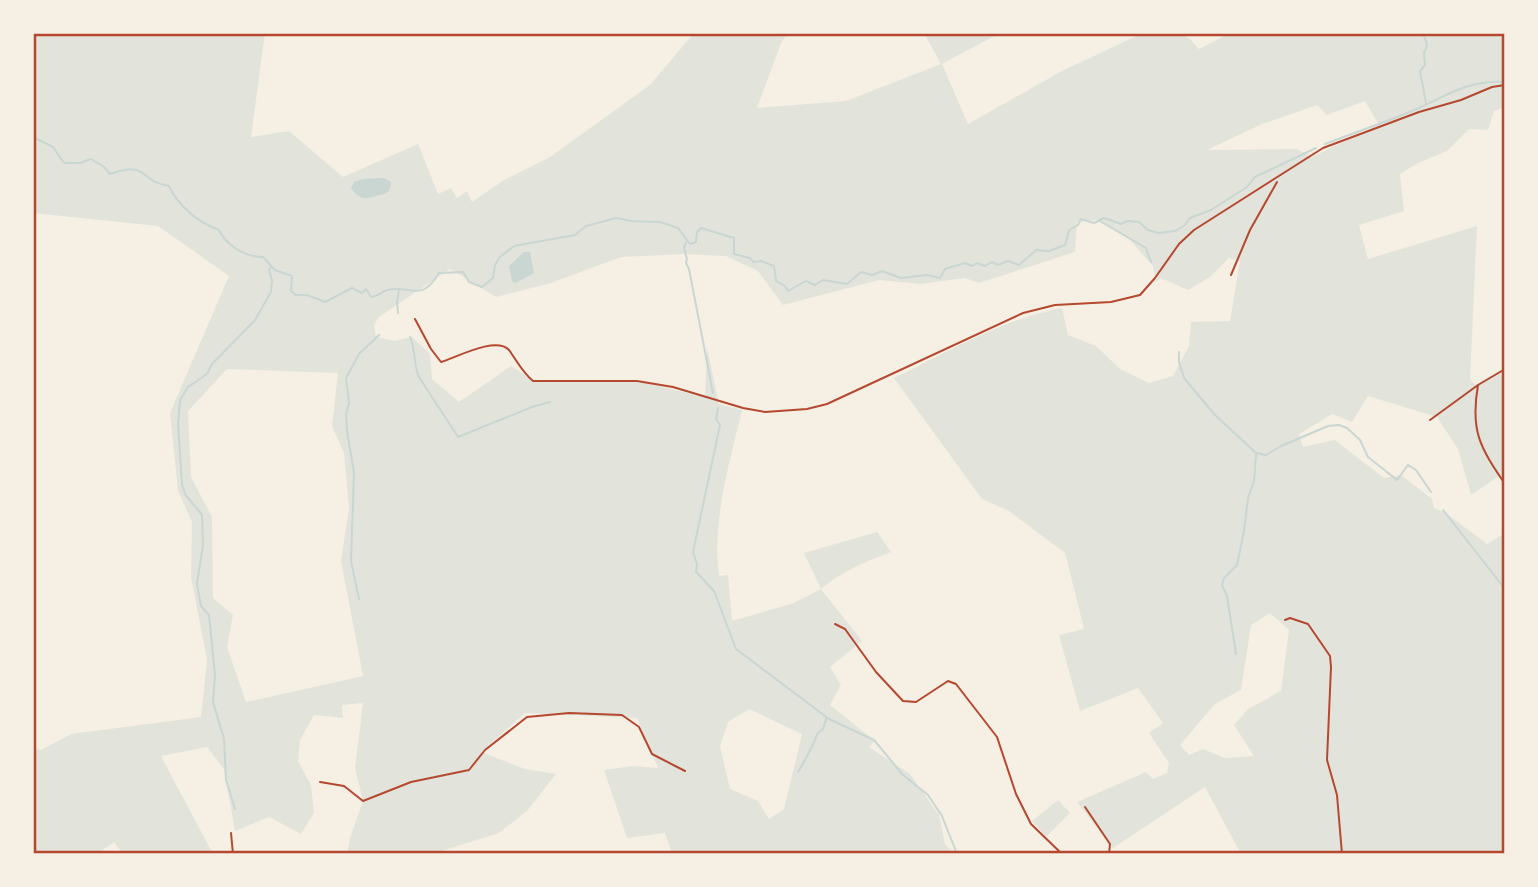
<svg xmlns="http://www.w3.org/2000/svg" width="1538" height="887" font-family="'PT Sans',sans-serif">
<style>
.green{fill:#e2e4dc;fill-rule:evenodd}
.water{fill:#c9d6d2}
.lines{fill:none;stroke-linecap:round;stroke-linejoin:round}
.stream{stroke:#c9d6d2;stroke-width:2}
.path{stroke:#b5482f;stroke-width:2}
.service{stroke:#b5482f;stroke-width:2}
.neatline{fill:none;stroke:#b5482f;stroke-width:2.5}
</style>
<rect width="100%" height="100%" fill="#f6efe4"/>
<!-- green -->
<path class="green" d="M 33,33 L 265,33 L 251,137 L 289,131 L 343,177 L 418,144 L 438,194 L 451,188 L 457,198 L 467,191 L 472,202 L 504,180 L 550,157 L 650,85 L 694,33 L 788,33 L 781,43 L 757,108 L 846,101 L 941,64 L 924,33 L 1000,33 L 942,64 L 968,124 L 1062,71 L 1143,33 L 1180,33 L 1190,39 L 1199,49 L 1230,33 L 1505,33 L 1505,107 L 1494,111 L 1488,130 L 1469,129 L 1447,151 L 1418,163 L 1400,174 L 1404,211 L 1359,225 L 1368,259 L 1477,226 L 1470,379 L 1475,385 L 1505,368 L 1505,472 L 1471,495 L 1458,449 L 1437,417 L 1368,396 L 1352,422 L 1332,414 L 1299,434 L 1303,447 L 1335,440 L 1384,478 L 1401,475 L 1432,499 L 1434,508 L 1446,513 L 1487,544 L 1505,533 L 1505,854 L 1241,854 L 1205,787 L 1113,848 L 1077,802 L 1146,772 L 1153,779 L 1167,773 L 1169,763 L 1149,733 L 1163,723 L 1138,688 L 1080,711 L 1059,635 L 1084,629 L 1065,553 L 1009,511 L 982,499 L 894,378 C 948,352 1003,319 1062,308 L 1068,335 L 1096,346 L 1120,369 L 1149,383 L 1173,376 L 1189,346 L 1191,322 L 1230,321 L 1240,261 L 1229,258 L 1210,277 L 1188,290 L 1161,278 L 1156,282 L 1153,266 L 1130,240 L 1097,220 L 1077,222 L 1075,252 L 979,283 L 965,278 L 920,284 L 879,280 L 783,305 L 758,271 L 726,256 L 684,254 L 621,257 L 551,283 L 496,297 L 450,269 L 379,317 L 374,325 L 376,337 L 395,341 L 412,337 L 430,354 L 432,379 L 459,402 L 511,366 L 536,382 L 638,381 L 705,397 L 707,348 L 719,404 L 742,410 C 729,465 712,520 719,576 L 728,575 L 732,621 L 794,603 L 821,589 L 804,553 L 877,532 L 891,552 C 866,561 841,572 821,589 L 862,641 L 830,667 L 841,685 L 830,705 L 875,741 L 869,747 L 910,774 L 939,815 L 945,844 L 954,854 L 672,854 L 665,833 L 627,838 L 604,770 L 633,766 L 658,768 L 637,718 L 525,713 L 481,752 L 525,769 L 556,774 L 527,811 L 499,833 L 432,854 L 347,854 L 350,838 L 363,801 L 355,768 L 363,703 L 342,705 L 343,718 L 314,715 L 300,740 L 298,761 L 311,785 L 314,813 L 301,834 L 269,817 L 235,831 L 224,769 L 207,747 L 161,756 L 213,854 L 123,854 L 114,842 L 97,854 L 33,854 L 33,748 L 41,750 L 71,734 L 201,717 L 207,660 L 191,577 L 192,522 L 178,491 L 170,413 L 229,276 L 158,226 L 33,213 ZM 1365,101 L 1379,125 L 1312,157 L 1297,149 L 1207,150 L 1260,125 L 1317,105 L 1327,115 ZM 227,369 L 338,373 L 332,426 L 344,453 L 349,508 L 341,561 L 363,676 L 246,702 L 227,647 L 233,615 L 213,598 L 212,517 L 191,477 L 188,411 ZM 1270,613 L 1289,630 L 1281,691 L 1248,709 L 1234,725 L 1254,756 L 1225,758 L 1203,749 L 1189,755 L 1180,745 L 1215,704 L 1241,690 L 1251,625 ZM 749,709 L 802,734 L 784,809 L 769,819 L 758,801 L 730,789 L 720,746 L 728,722 Z
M 1058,800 L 1070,813 L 1046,837 L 1032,821 Z"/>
<!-- water -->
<path class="water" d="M 384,178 L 391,182 C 390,195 386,193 376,196 C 364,200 359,199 351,188 L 354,182 L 363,179 Z
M 524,252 L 530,252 L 534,273 L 515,283 L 512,281 L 509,266 Z"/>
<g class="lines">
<!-- stream -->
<path class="stream" d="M 1423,33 C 1425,41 1430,44 1424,52 L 1425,65 L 1420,71 L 1426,103
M 33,137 L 53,147 L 64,163 L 80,163 L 91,159 L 104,167 L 110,174 C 150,160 137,181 169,186 C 178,206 199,223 219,230 C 227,246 245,257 263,257 L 275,270 L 292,276 L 291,291 L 296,295 L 307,295 L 325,302 L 352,288 L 362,293 L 366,289 L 371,297 C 379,296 381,292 387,290 C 412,284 420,304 439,273 L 463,272 L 469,282 L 482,287 L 493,278 L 495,265 L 500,257 L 514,246 L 575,235 L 586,226 L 616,218 L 631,221 L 660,222 L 678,228 L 690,244 L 696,242 L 697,232 L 701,228 L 734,238 L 734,254 L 750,258 L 753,262 L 761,261 L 774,266 L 776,281 L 785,286 L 788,291 L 806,281 L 815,285 L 823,280 L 847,284 L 861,272 L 872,275 L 882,271 L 901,278 L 927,275 L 940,278 L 945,269 L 965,263 L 972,266 L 977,263 L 985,266 L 992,262 L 998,265 L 1008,261 L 1019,265 L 1036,250 L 1049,251 L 1065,245 L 1069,230 L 1078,225 L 1081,219 L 1094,223 L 1104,218 L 1121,224 L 1127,221 L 1139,222 L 1148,230 L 1158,233 L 1175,231 L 1184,226 L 1190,218 L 1211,210 L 1247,187 L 1255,177 L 1316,148
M 1325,144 C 1351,134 1377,125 1402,115 C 1441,101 1460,80 1505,82
M 1100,221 L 1146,248 L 1151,262
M 686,242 L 684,248 L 687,259 L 686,263 L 689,269 L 713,393
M 398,313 L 397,302 L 399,290
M 410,337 C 416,351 413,363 419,377 L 458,437 L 532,407 L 550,402
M 1179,352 L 1179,362 L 1184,378 L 1215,415 L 1256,453 L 1266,455 L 1281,446 L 1328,426 L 1339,425 L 1347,428 L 1360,440 L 1368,457 L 1397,480 L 1408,465 L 1416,470 L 1431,492
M 718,408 L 716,419 L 720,425 L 693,552 L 697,564 L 696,572 L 714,591 L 736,649 L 829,719 L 874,740 L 903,775 L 928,795 L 942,816 L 957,854
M 1443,510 L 1505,589
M 359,599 L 351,561 L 354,473 L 347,431 L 346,415 L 349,403 L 346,378 L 359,354 L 379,335
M 1236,654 L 1227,596 L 1222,585 L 1224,578 L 1237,565 L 1244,531 L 1248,498 L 1254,481 L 1256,455
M 798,772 C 802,766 816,740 817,734 L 823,729 L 826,719
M 235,809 L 226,780 L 224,739 L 213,702 L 215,675 L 209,615 L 201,606 L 197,584 L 203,545 L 202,515 L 185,494 L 182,484 L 178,424 L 180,400 L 188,387 L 207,374 L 212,364 L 255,320 L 271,292 L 272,280 L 269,271 L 271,266"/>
<!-- path -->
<path class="path" d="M 1231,275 L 1250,230 L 1277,182"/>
<!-- service -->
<path class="service" d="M 415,319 L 431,349 L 441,362 C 457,357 496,336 509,350 C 517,361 522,372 533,381 L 637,381 L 673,387 L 743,408 L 765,412 L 807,409 L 827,404 L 1023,313 L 1055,305 L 1111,302 L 1140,295 L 1155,278 L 1179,244 L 1194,230 L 1323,148 L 1419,112 L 1461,100 L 1492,87 L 1505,85
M 1478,385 C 1470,431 1480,447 1505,484
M 1430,420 L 1478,385 L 1505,369
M 1285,620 L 1290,618 L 1308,624 L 1330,656 L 1331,667 L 1327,760 L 1337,795 L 1342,854
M 835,624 L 845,629 L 876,672 L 903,701 L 916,702 L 948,681 L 956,684 L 997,737 L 1016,794 L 1031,824 L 1062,854
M 320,782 L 344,786 L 363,801 L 411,782 L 469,770 L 485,750 L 527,717 L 569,713 L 622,715 L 639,727 L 652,754 L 685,771
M 1085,807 L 1110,844 L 1109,854
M 231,833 L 233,854"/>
</g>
<!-- border -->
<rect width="1538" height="887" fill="none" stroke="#f6efe4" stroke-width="70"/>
<rect x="35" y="35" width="1468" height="817" class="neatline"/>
</svg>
